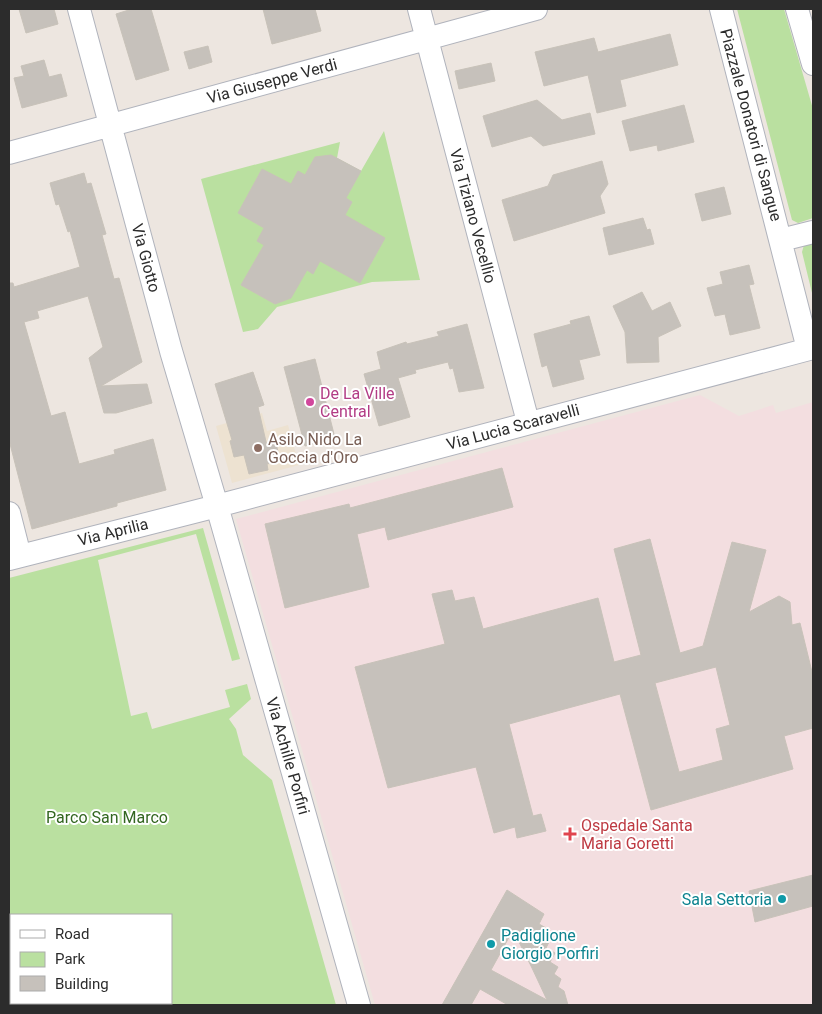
<svg xmlns="http://www.w3.org/2000/svg" width="822" height="1014" font-family="Roboto,sans-serif">
<style>
.education{fill:#ede2d1}
.medical{fill:#f3dee0}
.green{fill:#bae0a0;fill-rule:evenodd}
.building{fill:#c6c1bb;stroke:#c8c2b9;fill-rule:evenodd}
.lines{fill:none;stroke-linecap:round;stroke-linejoin:round}
.minor-casing{stroke:#b0b3bc;stroke-width:24}
.minor{stroke:#fff;stroke-width:22}
.hotel-dot{fill:#d1479c;stroke:#fff;stroke-width:2}
.education-dot{fill:#8d6e63;stroke:#fff;stroke-width:2}
.health-dot{fill:#e0444e;stroke:#fff;stroke-width:2}
.culture-dot{fill:#0f9aa8;stroke:#fff;stroke-width:2}
.labels{text-anchor:middle;dominant-baseline:central;stroke-width:4;stroke-linejoin:round;paint-order:stroke}
.street-label{font-size:16px;fill:#2c2c2c;stroke:#fff}
.hotel-label{font-size:16px;fill:#b23c85;stroke:#fff;text-anchor:start}
.education-label{font-size:16px;fill:#785e54;stroke:#fff;text-anchor:start}
.park-label{font-size:16px;fill:#336620;stroke:#fff}
.health-label{font-size:16px;fill:#be3a42;stroke:#fff;text-anchor:start}
.culture-label{font-size:16px;fill:#0d838f;stroke:#fff;text-anchor:end}
</style>
<rect width="100%" height="100%" fill="#ede6e0"/>
<!-- education -->
<path class="education" d="M 262,413 L 267,431 L 288,425 L 299,465 L 232,483 L 216,426 Z"/>
<!-- medical -->
<path class="medical" d="M 700,395 L 739,416 L 773,405 L 776,413 L 813,402 L 813,1005 L 375,1005 L 236,519 Z"/>
<!-- green -->
<path class="green" d="M 737,9 L 784,9 L 813,109 L 813,218 L 798,223 L 792,220 Z
M 384,131 L 420,280 L 372,282 L 277,307 L 258,329 L 243,332 L 201,179 L 340,142 L 337,158 L 361,171 Z
M 813,243 L 813,297 L 802,252 L 804,245 Z
M 203,528 L 240,659 L 232,661 L 196,534 L 98,560 L 131,716 L 147,712 L 152,729 L 230,707 L 225,690 L 247,684 L 251,699 L 229,719 L 236,729 L 243,755 L 272,780 L 336,1005 L 9,1005 L 9,578 ZM 11,915 L 171,915 L 171,1003 L 11,1003 Z"/>
<!-- building -->
<path class="building" d="M 19,9 L 54,9 L 58,24 L 26,33 Z
M 132,9 L 151,9 L 169,70 L 136,80 L 116,14 Z
M 263,9 L 315,9 L 321,31 L 272,44 Z
M 670,34 L 678,65 L 620,80 L 626,106 L 597,113 L 588,75 L 544,86 L 535,52 L 594,38 L 598,52 Z
M 208,46 L 212,62 L 189,69 L 184,52 Z
M 44,60 L 49,77 L 61,74 L 67,96 L 22,108 L 14,78 L 24,76 L 21,66 Z
M 491,63 L 495,81 L 459,89 L 455,71 Z
M 537,100 L 562,120 L 590,113 L 595,134 L 543,146 L 531,136 L 492,147 L 483,116 Z
M 684,105 L 694,142 L 658,151 L 657,145 L 630,151 L 622,121 Z
M 331,155 L 361,171 L 346,198 L 352,202 L 345,215 L 385,238 L 360,283 L 320,261 L 313,274 L 307,270 L 291,298 L 275,304 L 241,285 L 264,245 L 257,241 L 264,228 L 238,213 L 262,169 L 291,184 L 298,171 L 305,175 L 315,157 Z
M 602,161 L 608,184 L 600,196 L 605,213 L 514,241 L 502,200 L 548,186 L 553,175 Z
M 84,173 L 87,184 L 91,183 L 106,234 L 102,235 L 114,279 L 119,278 L 142,362 L 101,386 L 147,384 L 152,403 L 116,413 L 104,413 L 89,358 L 103,347 L 88,296 L 37,311 L 39,318 L 24,322 L 51,416 L 65,412 L 79,464 L 115,454 L 114,450 L 153,439 L 166,490 L 117,503 L 117,506 L 32,529 L 9,440 L 9,283 L 13,283 L 14,287 L 80,267 L 70,231 L 68,232 L 59,204 L 56,205 L 50,183 Z
M 724,187 L 731,214 L 702,221 L 695,194 Z
M 643,218 L 647,230 L 650,229 L 654,244 L 609,255 L 603,228 Z
M 749,265 L 754,284 L 749,285 L 760,328 L 730,335 L 725,314 L 715,316 L 707,288 L 723,284 L 720,272 Z
M 642,292 L 652,311 L 670,302 L 681,326 L 658,337 L 659,362 L 627,363 L 625,332 L 613,306 Z
M 589,316 L 600,355 L 579,360 L 584,379 L 553,387 L 547,365 L 542,367 L 534,334 L 571,324 L 570,321 Z
M 467,324 L 484,388 L 459,392 L 453,368 L 450,369 L 448,362 L 415,370 L 416,373 L 398,378 L 410,417 L 379,426 L 364,374 L 381,369 L 377,352 L 406,342 L 407,344 L 439,336 L 437,332 Z
M 315,359 L 335,438 L 305,446 L 284,367 Z
M 253,372 L 264,405 L 258,407 L 267,446 L 276,443 L 280,461 L 267,464 L 268,470 L 249,474 L 244,455 L 234,457 L 230,441 L 232,440 L 215,384 Z
M 502,468 L 513,507 L 388,540 L 385,527 L 357,534 L 369,587 L 285,608 L 265,524 L 349,504 L 350,508 Z
M 650,539 L 680,653 L 703,646 L 732,542 L 766,550 L 749,612 L 779,596 L 790,602 L 792,625 L 800,623 L 813,676 L 813,728 L 784,736 L 793,769 L 651,810 L 620,694 L 509,724 L 533,816 L 541,814 L 546,831 L 517,838 L 515,827 L 494,833 L 476,767 L 388,788 L 355,667 L 445,644 L 432,594 L 452,590 L 455,601 L 474,597 L 483,629 L 598,598 L 614,662 L 641,655 L 614,549 ZM 716,667 L 730,725 L 716,729 L 723,760 L 679,772 L 655,683 Z
M 813,875 L 813,906 L 755,922 L 749,891 Z
M 507,890 L 544,914 L 539,924 L 546,928 L 543,936 L 550,940 L 546,948 L 555,953 L 550,962 L 558,967 L 554,974 L 561,979 L 558,987 L 564,991 L 568,1005 L 508,1005 L 480,989 L 471,1005 L 442,1005 ZM 513,930 L 532,968 L 547,1000 L 491,970 Z"/>
<g class="lines">
<!-- minor casing -->
<g class="minor-casing">
<path id="minor" d="M 79,9 L 171,351 L 217,506 L 359,1005
M 419,9 L 528,422
M 721,9 L 808,349
M 797,9 L 813,64
M 9,153 L 536,9
M 781,240 L 813,232
M 9,513 L 20,556
M 9,559 L 217,506 L 813,348"/>
</g>
<!-- minor -->
<use href="#minor" class="minor"/>
</g>
<!-- markers -->
<circle class="hotel-dot" cx="310" cy="402" r="5"/>
<circle class="education-dot" cx="258" cy="448" r="5"/>
<path class="health-dot" d="M567.5 826.5h5v5h5v5h-5v5h-5v-5h-5v-5h5z"/>
<g class="culture-dot">
<circle cx="782" cy="899" r="5"/>
<circle cx="491" cy="944" r="5"/>
</g>
<g class="labels">
<!-- street labels -->
<g class="street-label">
<text transform="translate(272 81) rotate(-15)">Via Giuseppe Verdi</text>
<text transform="translate(751 125) rotate(75)">Piazzale Donatori di Sangue</text>
<text transform="translate(473 216) rotate(75)">Via Tiziano Vecellio</text>
<text transform="translate(146 258) rotate(75)">Via Giotto</text>
<text transform="translate(513 427) rotate(-15)">Via Lucia Scaravelli</text>
<text transform="translate(113 532) rotate(-14)">Via Aprilia</text>
<text transform="translate(288 756) rotate(74)">Via Achille Porfiri</text>
</g>
<!-- hotel labels -->
<g class="hotel-label">
<text x="320" y="393">De La Ville<tspan x="320" dy="18">Central</tspan></text>
</g>
<!-- education labels -->
<g class="education-label">
<text x="268" y="439">Asilo Nido La<tspan x="268" dy="18">Goccia d'Oro</tspan></text>
</g>
<!-- park labels -->
<g class="park-label">
<text x="107" y="817">Parco San Marco</text>
</g>
<!-- health labels -->
<g class="health-label">
<text x="581" y="825">Ospedale Santa<tspan x="581" dy="18">Maria Goretti</tspan></text>
</g>
<!-- culture labels -->
<g class="culture-label">
<text x="772" y="899">Sala Settoria</text>
<text x="501" y="935" text-anchor="start">Padiglione<tspan x="501" dy="18">Giorgio Porfiri</tspan></text>
</g>
</g>
<!-- border -->
<rect width="822" height="1014" fill="none" stroke="#2c2c2c" stroke-width="20"/>
<!-- legend -->
<rect x="10" y="914" width="162" height="90" fill="#ffffff" stroke="#ababab"/>
<rect x="20" y="930" width="25" height="8" fill="#ffffff" stroke="#ababab"/>
<text x="55" y="939" font-size="15" fill="#2c2c2c">Road</text>
<rect x="20" y="952" width="25" height="15" fill="#bae0a0" stroke="#ababab"/>
<text x="55" y="964" font-size="15" fill="#2c2c2c">Park</text>
<rect x="20" y="976" width="25" height="15" fill="#c6c1bb" stroke="#ababab"/>
<text x="55" y="989" font-size="15" fill="#2c2c2c">Building</text>
</svg>
